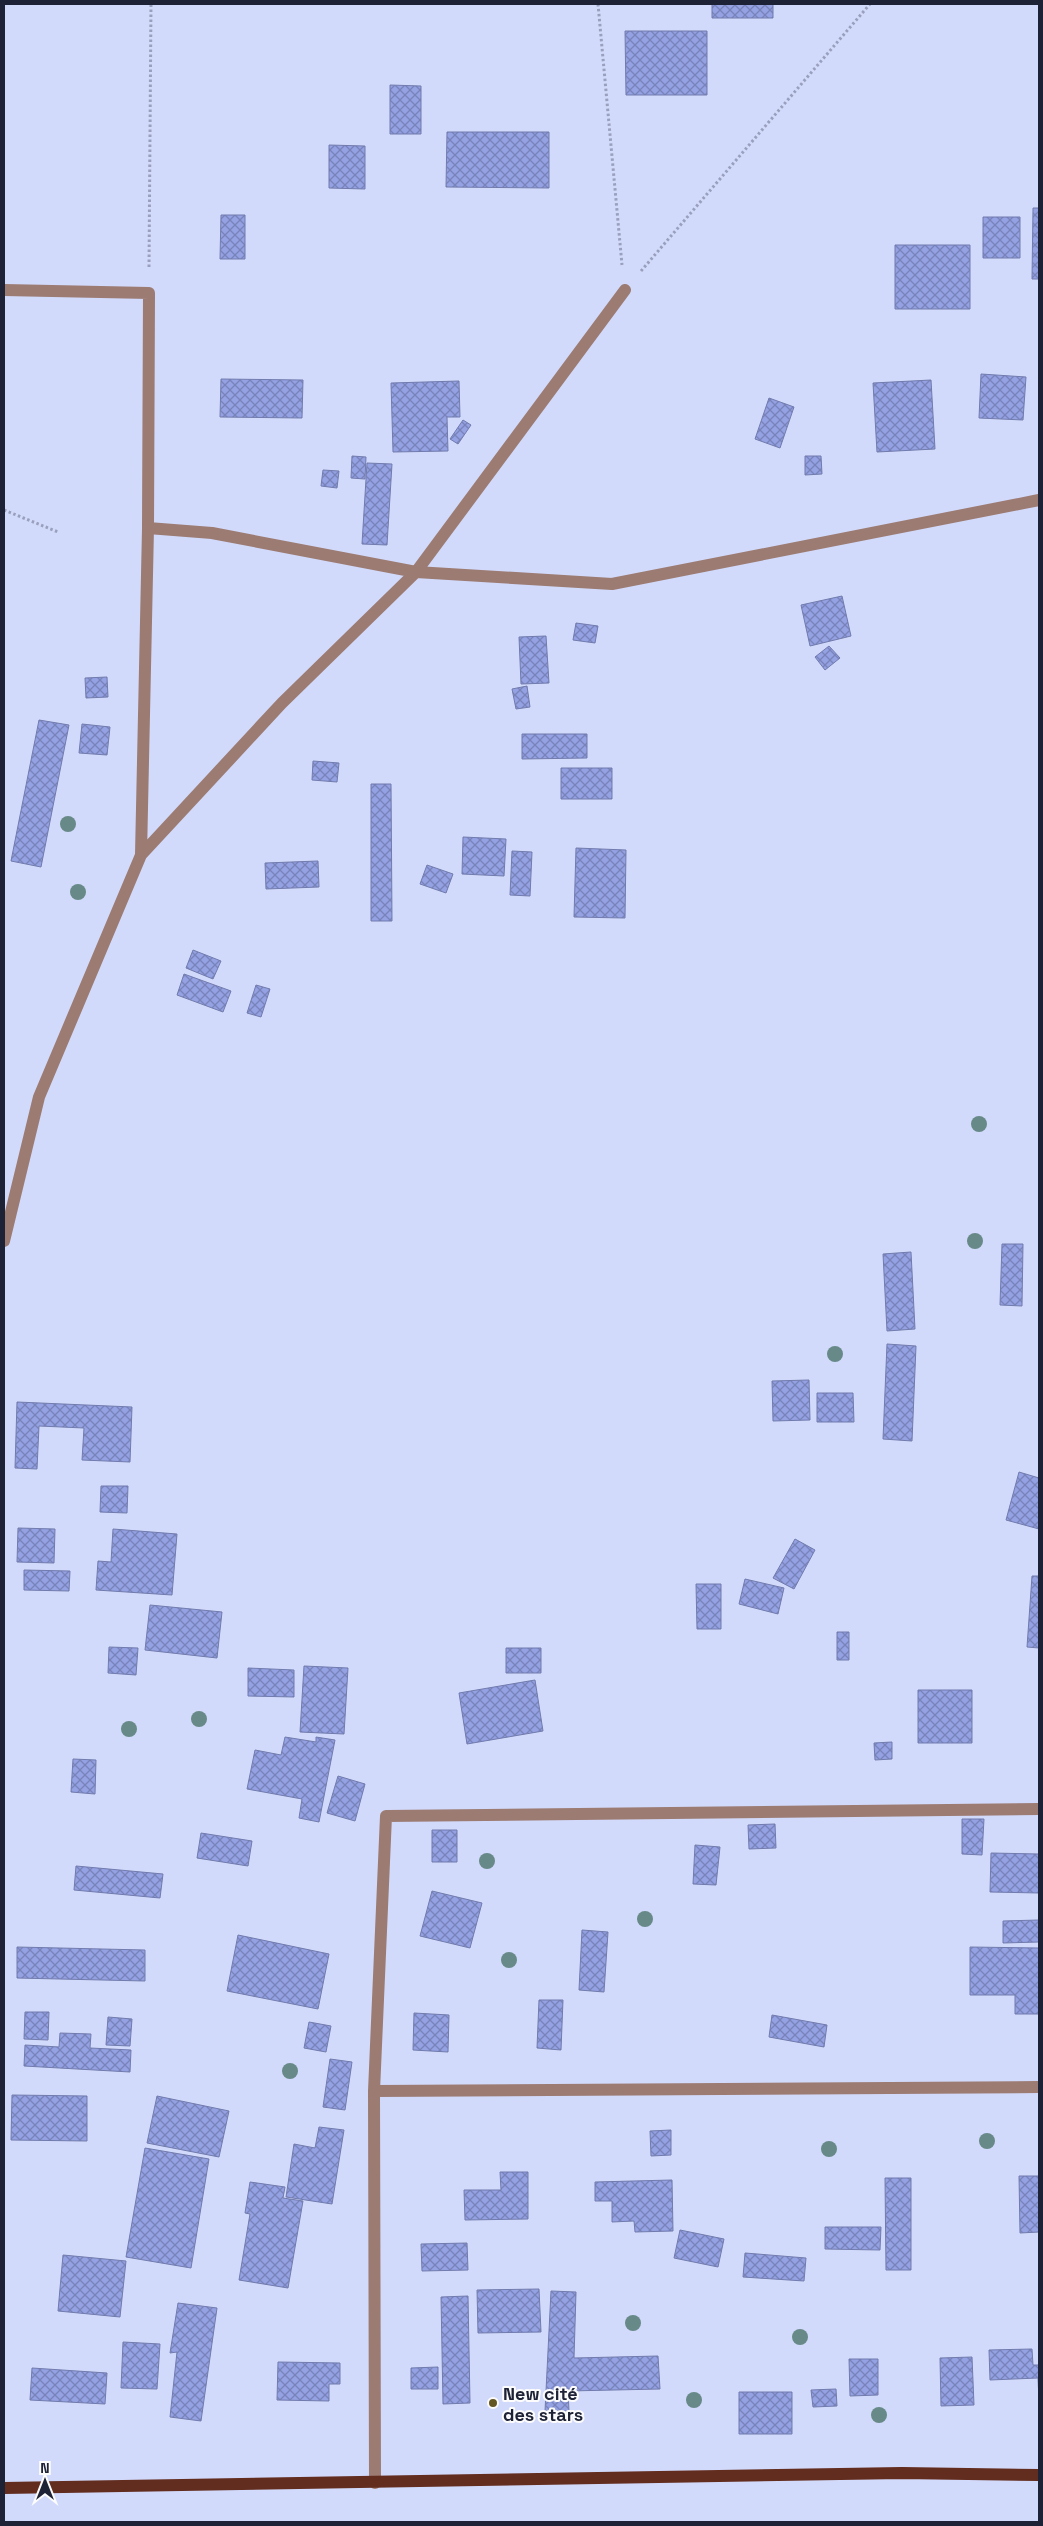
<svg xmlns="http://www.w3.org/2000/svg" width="1043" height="2526" font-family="'Space Grotesk',sans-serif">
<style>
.building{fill:url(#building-cross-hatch);stroke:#717bad}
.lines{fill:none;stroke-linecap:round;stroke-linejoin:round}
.path{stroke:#99a0bd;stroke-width:3;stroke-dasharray:2.5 2.5;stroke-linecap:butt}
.minor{stroke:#9c7b72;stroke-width:12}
.major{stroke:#622c1e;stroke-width:12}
.tree{fill:#678988}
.poi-dot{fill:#645724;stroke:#fcfcfc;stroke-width:2}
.labels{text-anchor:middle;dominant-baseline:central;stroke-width:4;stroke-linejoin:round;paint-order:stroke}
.poi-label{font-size:18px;font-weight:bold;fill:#1e2236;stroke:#fcfcfc;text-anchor:start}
</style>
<defs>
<pattern id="building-cross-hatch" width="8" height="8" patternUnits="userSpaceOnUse" patternTransform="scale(1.25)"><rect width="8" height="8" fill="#94a1e3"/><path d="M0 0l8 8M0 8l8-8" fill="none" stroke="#7883b9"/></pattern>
</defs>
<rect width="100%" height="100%" fill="#d2dafb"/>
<!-- building -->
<path class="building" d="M 712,4 L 773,4 L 773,18 L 712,18 Z
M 625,31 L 707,31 L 707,95 L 626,95 Z
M 390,85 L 421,86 L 421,134 L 390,134 Z
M 447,132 L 549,132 L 549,188 L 446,187 Z
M 329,145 L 365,146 L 365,189 L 329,188 Z
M 1033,208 L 1039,208 L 1039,279 L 1032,279 Z
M 221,215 L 245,215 L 245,259 L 220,259 Z
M 983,217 L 1020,217 L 1020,258 L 983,258 Z
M 895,245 L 970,245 L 970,309 L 895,309 Z
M 981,374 L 1026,377 L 1023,420 L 979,418 Z
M 221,379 L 303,380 L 302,418 L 220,417 Z
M 931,380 L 935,449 L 877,452 L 873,383 Z
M 459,381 L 460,417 L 447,417 L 448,451 L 393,452 L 391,383 Z
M 769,398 L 794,407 L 780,448 L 755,439 Z
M 463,420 L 471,425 L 458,444 L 450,439 Z
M 352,456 L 366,457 L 365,479 L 351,478 Z
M 805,456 L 821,456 L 822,474 L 805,475 Z
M 367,463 L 392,464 L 387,545 L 362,544 Z
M 323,470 L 339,471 L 337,488 L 321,486 Z
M 842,596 L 851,636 L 810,646 L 801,605 Z
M 576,623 L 598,626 L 595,643 L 573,640 Z
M 546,636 L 549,683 L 521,684 L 519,637 Z
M 829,646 L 840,658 L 825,670 L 815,657 Z
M 107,677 L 108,697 L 86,698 L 85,678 Z
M 527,686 L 530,707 L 516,709 L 512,689 Z
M 39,720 L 69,725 L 41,867 L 11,861 Z
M 82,724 L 110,727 L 107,755 L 79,753 Z
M 522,734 L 587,734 L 587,758 L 522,759 Z
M 313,761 L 339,763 L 337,782 L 312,780 Z
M 561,768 L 612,768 L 612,799 L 561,799 Z
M 371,784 L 391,784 L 392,921 L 371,921 Z
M 463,837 L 506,839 L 504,876 L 462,874 Z
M 576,848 L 626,850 L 625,918 L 574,917 Z
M 512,851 L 532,852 L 530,896 L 510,895 Z
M 318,861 L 319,887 L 266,889 L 265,863 Z
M 427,865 L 453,874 L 446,893 L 420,884 Z
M 193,950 L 221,961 L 213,979 L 186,968 Z
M 184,974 L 231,991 L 223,1012 L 177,995 Z
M 256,985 L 270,989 L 261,1017 L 247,1013 Z
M 1002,1244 L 1023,1244 L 1022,1306 L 1000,1305 Z
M 911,1252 L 915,1329 L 887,1331 L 883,1254 Z
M 887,1344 L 916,1346 L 912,1441 L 883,1439 Z
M 809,1380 L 810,1420 L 773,1421 L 772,1381 Z
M 817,1393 L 853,1393 L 854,1422 L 817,1422 Z
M 17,1402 L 132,1407 L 130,1462 L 82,1460 L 84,1428 L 39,1426 L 37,1469 L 15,1468 Z
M 1019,1472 L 1039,1478 L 1039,1529 L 1006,1520 Z
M 101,1486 L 128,1486 L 127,1513 L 100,1512 Z
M 18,1528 L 55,1529 L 54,1563 L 17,1562 Z
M 113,1529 L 177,1534 L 172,1595 L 96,1590 L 98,1561 L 111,1562 Z
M 795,1539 L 815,1550 L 794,1589 L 773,1578 Z
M 24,1570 L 70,1571 L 69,1591 L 24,1590 Z
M 1032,1576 L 1039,1576 L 1039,1648 L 1027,1647 Z
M 745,1579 L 784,1588 L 778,1614 L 739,1604 Z
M 696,1584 L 721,1584 L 721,1629 L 697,1629 Z
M 150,1605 L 222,1612 L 217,1658 L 145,1650 Z
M 837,1632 L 849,1632 L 849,1660 L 837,1660 Z
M 109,1647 L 138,1648 L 136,1675 L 108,1673 Z
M 506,1648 L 541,1648 L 541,1673 L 506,1673 Z
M 304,1666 L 348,1668 L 344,1734 L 300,1732 Z
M 248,1668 L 294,1670 L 294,1697 L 248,1696 Z
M 535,1680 L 543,1731 L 467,1744 L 459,1693 Z
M 918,1690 L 972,1690 L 972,1743 L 918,1743 Z
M 285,1737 L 316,1742 L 316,1737 L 335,1740 L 319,1822 L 299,1818 L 302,1799 L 247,1789 L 255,1750 L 281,1755 Z
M 892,1742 L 892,1759 L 875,1760 L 874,1743 Z
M 73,1759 L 96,1760 L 95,1794 L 71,1792 Z
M 338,1776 L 365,1784 L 355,1821 L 327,1813 Z
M 962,1819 L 984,1819 L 982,1855 L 962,1854 Z
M 775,1824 L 776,1848 L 749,1849 L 748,1825 Z
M 432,1830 L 457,1830 L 457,1862 L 432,1862 Z
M 201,1833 L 252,1841 L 248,1866 L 197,1858 Z
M 695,1845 L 720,1847 L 716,1885 L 693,1884 Z
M 991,1853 L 1039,1854 L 1039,1893 L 990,1892 Z
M 76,1866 L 163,1874 L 160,1898 L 74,1890 Z
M 432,1891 L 482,1903 L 470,1948 L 420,1936 Z
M 1039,1920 L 1039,1942 L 1003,1943 L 1003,1921 Z
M 582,1930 L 608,1932 L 604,1992 L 579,1990 Z
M 238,1935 L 329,1954 L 318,2009 L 227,1991 Z
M 17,1947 L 145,1950 L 145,1981 L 17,1978 Z
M 970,1947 L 1039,1948 L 1039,2014 L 1015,2014 L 1015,1995 L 970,1995 Z
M 539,2000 L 563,2000 L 561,2050 L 537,2048 Z
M 25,2012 L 49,2012 L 48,2040 L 24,2039 Z
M 414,2013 L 449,2015 L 448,2052 L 413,2050 Z
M 772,2015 L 827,2025 L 824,2047 L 769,2037 Z
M 108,2017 L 132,2019 L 130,2046 L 106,2045 Z
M 309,2022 L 331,2026 L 326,2052 L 304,2048 Z
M 60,2033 L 91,2034 L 90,2048 L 131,2050 L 130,2072 L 24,2066 L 25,2045 L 59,2047 Z
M 330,2059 L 352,2062 L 345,2110 L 323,2107 Z
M 12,2095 L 87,2096 L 87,2141 L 11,2140 Z
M 157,2096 L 229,2111 L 219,2157 L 147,2143 Z
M 319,2127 L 344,2130 L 332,2204 L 286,2197 L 294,2144 L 315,2148 Z
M 671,2130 L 671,2155 L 651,2156 L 650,2131 Z
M 145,2148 L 209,2159 L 191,2268 L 126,2257 Z
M 500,2172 L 528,2172 L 528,2219 L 465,2220 L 464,2190 L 501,2190 Z
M 1019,2176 L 1039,2176 L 1039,2232 L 1020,2233 Z
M 885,2178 L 911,2178 L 911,2270 L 886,2270 Z
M 672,2180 L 673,2231 L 635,2232 L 634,2221 L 612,2222 L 612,2201 L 595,2201 L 595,2182 Z
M 250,2182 L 285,2187 L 283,2198 L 303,2201 L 288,2288 L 239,2280 L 250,2214 L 245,2213 Z
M 825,2227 L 881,2227 L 880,2250 L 825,2249 Z
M 680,2230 L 724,2239 L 718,2267 L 674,2258 Z
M 467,2243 L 468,2270 L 422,2271 L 421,2244 Z
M 745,2253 L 806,2258 L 804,2281 L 743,2277 Z
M 63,2255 L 126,2261 L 120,2317 L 58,2311 Z
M 539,2289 L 541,2332 L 478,2333 L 477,2290 Z
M 551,2291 L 576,2292 L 574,2358 L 658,2356 L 660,2389 L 568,2391 L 569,2411 L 545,2411 Z
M 468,2296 L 470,2403 L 443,2404 L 441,2297 Z
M 178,2303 L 217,2308 L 201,2421 L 170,2417 L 177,2352 L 170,2353 Z
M 123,2342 L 160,2344 L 157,2389 L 121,2388 Z
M 1032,2349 L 1033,2365 L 1039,2365 L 1039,2402 L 1038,2378 L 990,2380 L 989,2350 Z
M 972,2357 L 974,2405 L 941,2406 L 940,2358 Z
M 849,2359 L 878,2359 L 878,2395 L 850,2396 Z
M 278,2362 L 340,2363 L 340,2384 L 329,2384 L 329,2401 L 277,2400 Z
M 438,2367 L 438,2389 L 411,2389 L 411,2368 Z
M 32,2368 L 107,2373 L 105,2404 L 30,2400 Z
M 836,2389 L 837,2406 L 813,2407 L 811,2390 Z
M 739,2392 L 792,2392 L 792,2434 L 739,2434 Z"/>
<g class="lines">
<!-- path -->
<path class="path" d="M 598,4 L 622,265
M 149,267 L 151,4
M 641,271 L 870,4
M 4,510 L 58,532"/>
<!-- minor -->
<path class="minor" d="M 4,290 L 149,293 L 148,528 L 141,855
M 148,528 L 212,533 L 416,572 L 612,584 L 1039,500
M 4,1241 L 39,1097 L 141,855 L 282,703 L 416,572 L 625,290
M 374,2091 L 1039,2087
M 375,2483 L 374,2091 L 386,1816 L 1039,1809"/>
<!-- major -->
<path class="major" d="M 4,2488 L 902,2473 L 1039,2475"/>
</g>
<!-- trees -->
<g class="tree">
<circle cx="68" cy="824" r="8"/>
<circle cx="78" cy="892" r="8"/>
<circle cx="979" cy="1124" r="8"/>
<circle cx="975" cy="1241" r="8"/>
<circle cx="835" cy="1354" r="8"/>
<circle cx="199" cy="1719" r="8"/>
<circle cx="129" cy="1729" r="8"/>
<circle cx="487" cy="1861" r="8"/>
<circle cx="645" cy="1919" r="8"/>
<circle cx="509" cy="1960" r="8"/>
<circle cx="290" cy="2071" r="8"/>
<circle cx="987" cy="2141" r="8"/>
<circle cx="829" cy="2149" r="8"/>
<circle cx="633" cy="2323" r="8"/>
<circle cx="800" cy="2337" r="8"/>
<circle cx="694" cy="2400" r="8"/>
<circle cx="879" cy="2415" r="8"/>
</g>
<!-- markers -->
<circle class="poi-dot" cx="493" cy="2403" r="5"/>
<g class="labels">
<!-- poi labels -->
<g class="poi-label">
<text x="503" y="2393">New cité<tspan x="503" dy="21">des stars</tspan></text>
</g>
</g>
<!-- border -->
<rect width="1043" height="2526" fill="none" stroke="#1e2236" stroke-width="10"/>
<!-- north arrow -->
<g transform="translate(45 2481)" stroke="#fcfcfc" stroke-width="4" paint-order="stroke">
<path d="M0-4L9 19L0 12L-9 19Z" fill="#1e2236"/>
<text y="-8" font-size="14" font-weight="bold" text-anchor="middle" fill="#1e2236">N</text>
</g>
</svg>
